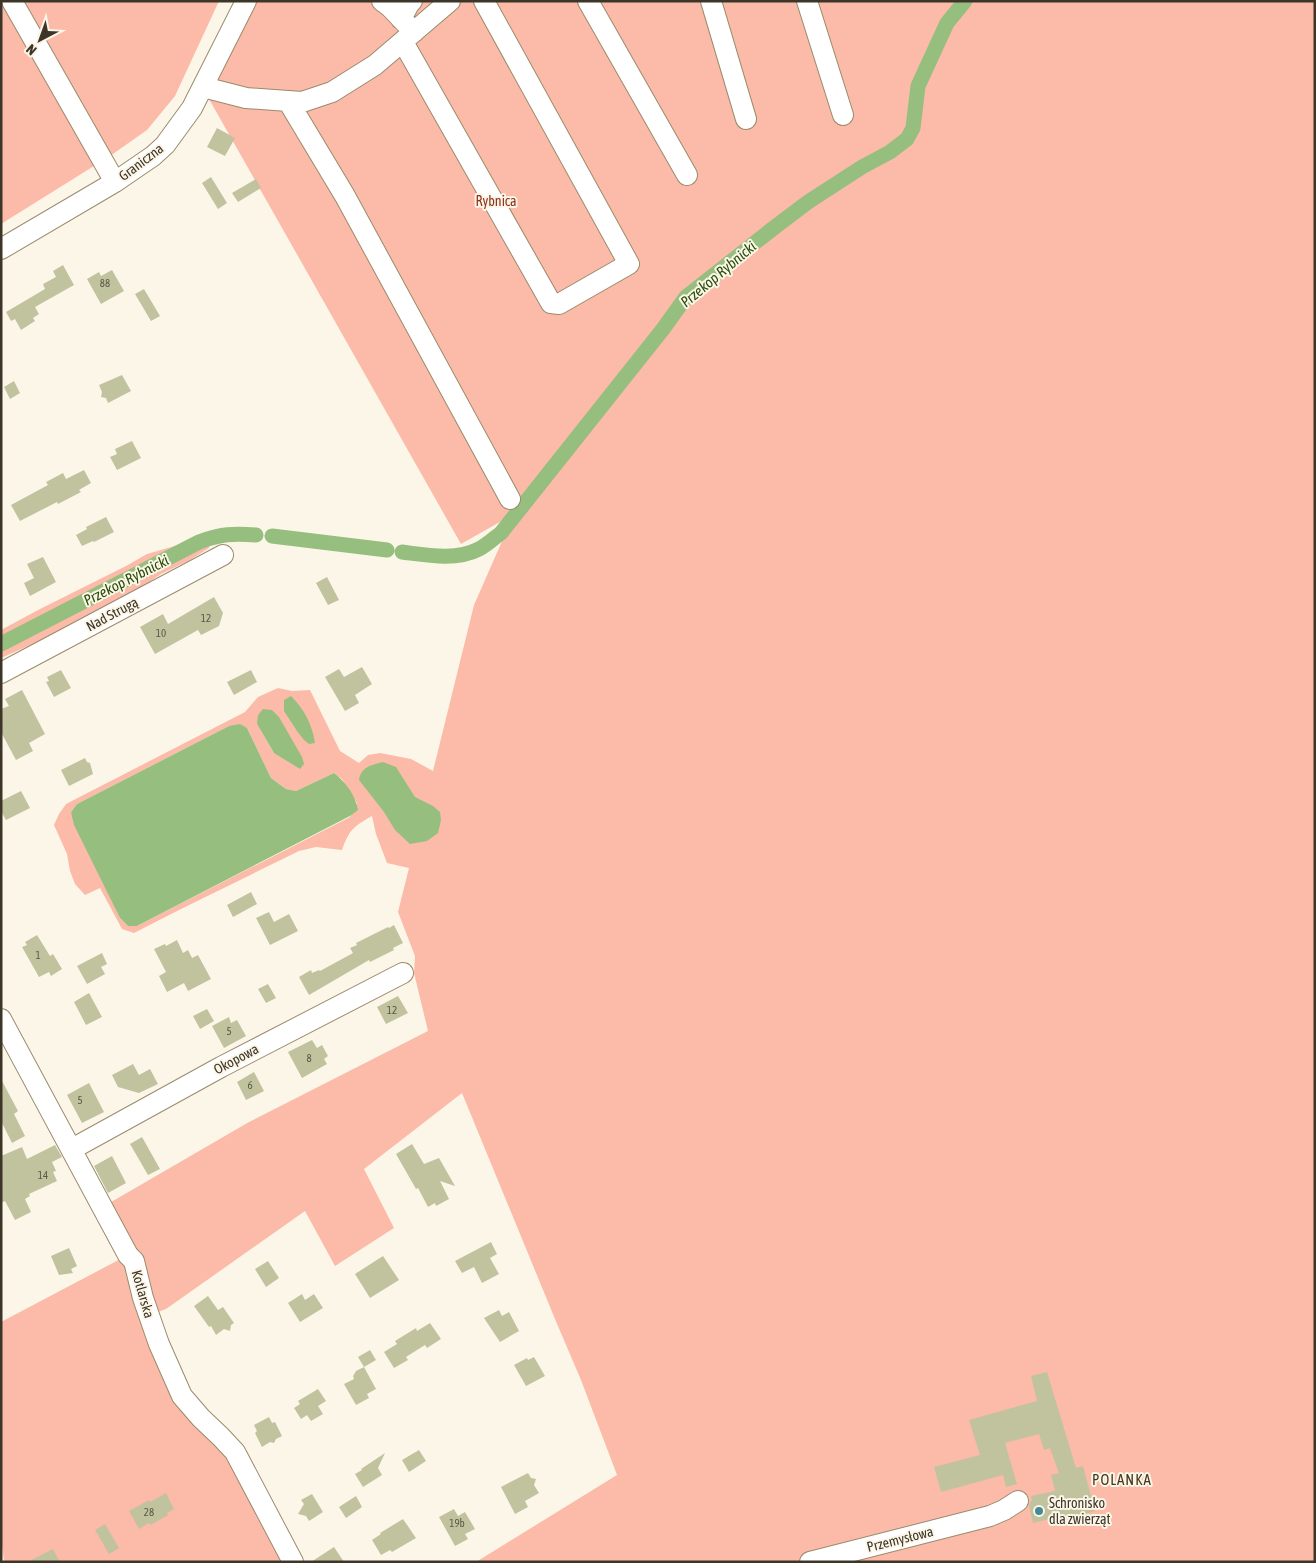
<svg xmlns="http://www.w3.org/2000/svg" width="1316" height="1563" font-family="'Asap Condensed',sans-serif">
<style>
.green{fill:#fcbaa8;fill-rule:evenodd}
.water{fill:#96bf7f}
.lines{fill:none;stroke-linecap:round;stroke-linejoin:round}
.canal{stroke:#96bf7f;stroke-width:15}
.building{fill:#c1c39f}
.minor-casing{stroke:#9a8b6c;stroke-width:22}
.minor{stroke:#fff;stroke-width:20}
.poi-dot{fill:#458b96;stroke:#fcf6e8;stroke-width:2}
.labels{text-anchor:middle;dominant-baseline:central;stroke-width:4;stroke-linejoin:round;paint-order:stroke}
.number-label{font-size:11px;fill:#5d5846}
.street-label{font-size:14px;fill:#3c3528;stroke:#fcf6e8}
.park-label{font-size:14px;fill:#8d321a;stroke:#fcf6e8}
.poi-label{font-size:14px;fill:#3c3528;stroke:#fcf6e8;text-anchor:start}
.water-label{font-size:15px;font-style:italic;fill:#284d09;stroke:#fcf6e8}
.neighbourhood-label{font-size:15px;letter-spacing:1px;fill:#45371a;stroke:#fcf6e8}
</style>
<rect width="100%" height="100%" fill="#fcf6e8"/>
<!-- green -->
<path class="green" d="M 1,1 L 219,1 L 175,96 L 147,130 L 110,156 L 1,224 Z
M 255,1 L 1315,1 L 1315,1562 L 476,1562 L 617,1475 L 581,1380 L 555,1319 L 462,1093 L 364,1169 L 394,1228 L 335,1266 L 305,1211 L 166,1309 L 152,1314 L 106,1205 L 249,1122 L 428,1031 L 414,973 L 415,956 L 398,912 L 409,868 L 387,863 L 376,834 L 372,816 C 354,826 349,830 342,850 L 316,847 L 299,851 L 181,909 L 134,933 L 122,929 L 100,888 L 85,895 L 75,884 L 70,871 L 67,854 L 54,825 L 59,814 L 66,804 L 245,712 L 258,697 L 278,688 L 292,691 L 310,690 L 340,751 L 359,763 L 368,755 L 380,753 L 411,759 L 433,771 L 474,605 L 514,514 L 461,544 L 209,99 ZM 272,710 L 274,753 L 257,724 ZM 229,726 L 247,728 L 271,778 L 286,789 L 296,791 L 334,773 L 342,779 L 357,803 L 350,817 L 137,926 L 128,926 L 120,918 L 71,812 L 77,804 Z
M 201,535 L 210,542 L 209,548 L 190,560 L 161,574 L 140,588 L 65,630 L 1,658 L 1,630 L 40,609 L 126,566 L 147,554 L 182,544 Z
M 128,1255 L 144,1318 L 228,1449 L 287,1562 L 4,1562 L 1,1534 L 1,1322 Z"/>
<!-- water -->
<path class="water" d="M 291,696 C 304,709 312,724 315,743 L 309,744 L 304,740 L 297,731 L 284,711 L 284,700 Z
M 263,709 L 272,710 L 279,717 L 302,757 L 304,764 L 300,769 L 274,753 L 257,724 L 258,715 Z
M 240,724 L 247,728 L 271,778 L 286,789 L 296,791 L 334,773 C 345,781 356,796 358,810 L 350,816 L 137,926 L 128,926 L 120,918 L 74,825 L 71,812 L 77,804 L 229,726 Z
M 383,762 L 396,767 L 415,797 L 433,806 L 440,812 L 441,820 L 438,833 L 427,841 L 410,844 L 395,830 L 384,812 L 359,780 C 361,767 371,765 383,762 Z"/>
<g class="lines">
<!-- canal -->
<path class="canal" d="M 272,536 L 387,550
M 402,552 C 426,555 456,561 479,549 C 487,545 494,538 501,533 L 663,329 L 686,297 L 771,230 L 808,202 L 862,167 L 890,152 L 907,139 L 913,128 L 918,86 L 947,23 L 965,1
M 1,644 L 199,542 C 220,534 234,533 256,535"/>
</g>
<!-- building -->
<path class="building" d="M 217,128 L 235,138 L 225,156 L 207,147 Z
M 211,177 L 227,203 L 218,209 L 202,183 Z
M 256,179 L 261,188 L 238,202 L 232,193 Z
M 63,265 L 74,285 L 35,307 L 39,314 L 33,318 L 35,321 L 21,330 L 15,319 L 11,321 L 6,312 L 45,289 L 43,284 L 56,277 L 53,271 Z
M 112,270 L 124,291 L 101,304 L 87,279 L 99,272 L 101,276 Z
M 144,289 L 160,316 L 151,321 L 135,294 Z
M 122,375 L 131,391 L 108,403 L 106,398 L 101,397 L 102,392 L 99,385 Z
M 14,381 L 20,393 L 10,399 L 4,387 Z
M 132,441 L 141,458 L 117,470 L 110,457 L 117,454 L 115,449 Z
M 84,470 L 91,483 L 79,490 L 81,492 L 58,504 L 57,502 L 20,521 L 11,505 L 48,485 L 46,482 L 63,473 L 66,479 Z
M 106,517 L 114,532 L 94,542 L 93,541 L 82,546 L 76,535 L 87,529 L 86,527 Z
M 43,557 L 56,582 L 30,596 L 24,583 L 34,578 L 27,564 Z
M 327,577 L 339,600 L 328,605 L 316,583 Z
M 214,597 L 223,613 L 219,626 L 201,635 L 198,630 L 155,654 L 140,627 L 163,614 L 168,624 Z
M 362,667 L 372,684 L 355,695 L 359,703 L 345,711 L 325,677 L 339,669 L 344,677 Z
M 61,670 L 71,688 L 54,697 L 46,682 L 49,681 L 47,677 Z
M 251,670 L 257,682 L 234,695 L 227,682 Z
M 22,690 L 45,734 L 29,743 L 33,751 L 16,760 L 1,732 L 1,709 L 9,706 L 5,699 Z
M 85,758 L 87,762 L 90,763 L 93,774 L 69,786 L 61,770 Z
M 21,791 L 30,808 L 6,820 L 1,811 L 1,801 Z
M 251,892 L 257,904 L 233,917 L 227,905 Z
M 269,912 L 274,922 L 289,914 L 298,931 L 270,945 L 256,918 Z
M 394,925 L 403,943 L 393,948 L 394,950 L 370,962 L 369,960 L 309,995 L 299,977 L 311,970 L 312,973 L 319,970 L 320,971 L 353,953 L 350,948 L 357,945 L 356,943 L 388,927 L 389,928 Z
M 37,935 L 50,956 L 53,954 L 62,969 L 51,976 L 49,972 L 39,977 L 22,947 L 27,945 L 25,942 Z
M 177,940 L 183,953 L 188,950 L 192,958 L 198,955 L 211,979 L 188,991 L 184,983 L 167,992 L 159,976 L 166,972 L 154,949 L 165,944 L 166,946 Z
M 102,953 L 107,964 L 101,967 L 105,974 L 87,984 L 77,966 Z
M 268,984 L 276,998 L 266,1003 L 258,989 Z
M 89,993 L 102,1017 L 86,1025 L 74,1002 Z
M 398,996 L 408,1013 L 386,1024 L 377,1007 Z
M 207,1009 L 214,1021 L 200,1029 L 193,1016 Z
M 229,1017 L 231,1023 L 237,1020 L 246,1036 L 224,1048 L 212,1026 Z
M 312,1040 L 317,1048 L 322,1045 L 328,1056 L 324,1059 L 327,1064 L 302,1078 L 288,1052 Z
M 133,1064 L 139,1075 L 150,1069 L 158,1084 L 139,1093 L 118,1087 L 112,1075 Z
M 254,1072 L 264,1091 L 246,1100 L 237,1082 Z
M 1,1079 L 18,1111 L 14,1114 L 25,1136 L 12,1143 L 1,1121 Z
M 89,1083 L 104,1112 L 82,1123 L 67,1095 Z
M 142,1137 L 160,1169 L 148,1175 L 130,1144 Z
M 412,1144 L 424,1164 L 439,1158 L 455,1186 L 440,1181 L 449,1199 L 436,1206 L 435,1203 L 428,1207 L 418,1188 L 416,1189 L 396,1154 Z
M 55,1145 L 62,1157 L 52,1162 L 56,1171 L 53,1172 L 57,1181 L 29,1194 L 30,1196 L 25,1199 L 31,1212 L 15,1220 L 5,1201 L 1,1203 L 1,1156 L 22,1147 L 27,1159 Z
M 112,1156 L 126,1183 L 108,1193 L 94,1166 Z
M 491,1242 L 497,1254 L 490,1258 L 499,1274 L 482,1283 L 474,1267 L 462,1273 L 455,1261 Z
M 69,1248 L 77,1266 L 71,1269 L 73,1273 L 59,1275 L 51,1256 Z
M 383,1256 L 399,1280 L 370,1298 L 355,1274 Z
M 268,1261 L 279,1278 L 266,1287 L 255,1269 Z
M 302,1294 L 305,1300 L 314,1294 L 323,1308 L 300,1322 L 288,1303 Z
M 208,1296 L 218,1310 L 223,1307 L 234,1323 L 231,1325 L 230,1331 L 224,1329 L 216,1335 L 211,1326 L 209,1327 L 194,1306 Z
M 499,1310 L 502,1316 L 509,1312 L 519,1331 L 500,1342 L 484,1318 Z
M 430,1323 L 441,1339 L 427,1348 L 425,1345 L 406,1357 L 408,1360 L 394,1368 L 384,1352 L 397,1344 L 395,1341 L 416,1328 L 417,1331 Z
M 370,1350 L 376,1360 L 364,1367 L 358,1357 Z
M 534,1357 L 545,1376 L 526,1386 L 514,1365 L 527,1358 L 528,1360 Z
M 364,1367 L 376,1389 L 367,1394 L 369,1398 L 356,1405 L 344,1384 L 354,1379 L 353,1376 L 356,1371 Z
M 1047,1372 L 1076,1468 L 1083,1466 L 1095,1511 L 1063,1520 L 1062,1516 L 1033,1523 L 1029,1506 L 1030,1502 L 1032,1501 L 1031,1496 L 1055,1491 L 1051,1475 L 1059,1473 L 1050,1448 L 1044,1450 L 1039,1434 L 1005,1443 L 1017,1484 L 1006,1487 L 1003,1475 L 941,1492 L 934,1467 L 980,1455 L 969,1420 L 1037,1401 L 1031,1376 Z
M 318,1389 L 326,1401 L 318,1406 L 323,1414 L 311,1421 L 307,1415 L 301,1419 L 294,1408 L 300,1404 L 298,1401 Z
M 269,1417 L 272,1423 L 275,1422 L 282,1436 L 276,1439 L 274,1443 L 270,1442 L 262,1447 L 255,1433 L 257,1431 L 254,1425 Z
M 419,1450 L 426,1461 L 409,1472 L 402,1460 Z
M 385,1453 L 378,1468 L 382,1475 L 363,1487 L 355,1474 L 362,1470 L 361,1469 Z
M 528,1473 L 531,1478 L 536,1479 L 534,1485 L 539,1493 L 525,1501 L 528,1507 L 515,1514 L 501,1487 Z
M 166,1493 L 174,1509 L 167,1513 L 168,1515 L 151,1525 L 149,1523 L 139,1529 L 129,1511 L 149,1500 L 150,1502 Z
M 312,1494 L 323,1512 L 309,1521 L 306,1516 L 298,1514 L 304,1504 L 301,1500 Z
M 356,1496 L 362,1507 L 346,1518 L 339,1507 Z
M 454,1509 L 458,1516 L 465,1512 L 475,1529 L 465,1534 L 468,1539 L 455,1546 L 439,1517 Z
M 403,1519 L 416,1538 L 392,1552 L 390,1550 L 381,1555 L 372,1540 L 381,1534 L 380,1533 Z
M 105,1524 L 119,1548 L 109,1554 L 95,1530 Z
M 334,1547 L 344,1562 L 311,1562 Z
M 53,1549 L 60,1562 L 27,1562 Z"/>
<g class="lines">
<!-- minor casing -->
<g class="minor-casing">
<path id="minor" d="M 12,1 L 115,182
M 382,1 L 390,7 L 414,32
M 588,1 L 687,175
M 711,1 L 746,119
M 807,1 L 843,115
M 401,19 L 409,4 L 412,1
M 403,42 L 551,303 L 559,304 L 629,264 L 484,1
M 203,87 L 246,98 L 302,102 L 332,92 L 375,65 L 450,1
M 288,101 L 345,196 L 510,499
M 1,249 L 115,182 L 153,156 L 165,145 L 192,108 L 246,1
M 1,673 L 223,555
M 1,1019 L 128,1255 L 134,1261 L 143,1298 L 159,1344 L 182,1396 L 201,1418 L 221,1437 L 235,1452 L 293,1562
M 72,1149 L 221,1067 L 403,973
M 810,1562 L 990,1516 L 1004,1510 L 1018,1501"/>
</g>
<!-- minor -->
<use href="#minor" class="minor"/>
</g>
<!-- markers -->
<circle class="poi-dot" cx="1039" cy="1511" r="5"/>
<g class="labels">
<!-- number labels -->
<g class="number-label">
<text x="105" y="283">88</text>
<text x="206" y="618">12</text>
<text x="161" y="633">10</text>
<text x="38" y="955">1</text>
<text x="392" y="1010">12</text>
<text x="229" y="1031">5</text>
<text x="309" y="1058">8</text>
<text x="250" y="1085">6</text>
<text x="80" y="1100">5</text>
<text x="43" y="1175">14</text>
<text x="149" y="1512">28</text>
<text x="457" y="1523">19b</text>
</g>
<!-- street labels -->
<g class="street-label">
<text transform="translate(141 162) rotate(-37)">Graniczna</text>
<text transform="translate(112 614) rotate(-28)">Nad Strugą</text>
<text transform="translate(236 1059) rotate(-28)">Okopowa</text>
<text transform="translate(143 1294) rotate(74)">Kotlarska</text>
<text transform="translate(900 1539) rotate(-14)">Przemysłowa</text>
</g>
<!-- park labels -->
<g class="park-label">
<text x="496" y="201">Rybnica</text>
</g>
<!-- poi labels -->
<g class="poi-label">
<text x="1049" y="1503">Schronisko<tspan x="1049" dy="16">dla zwierząt</tspan></text>
</g>
<!-- water labels -->
<g class="water-label">
<text transform="translate(718 274) rotate(-40)">Przekop Rybnicki</text>
<text transform="translate(126 580) rotate(-27)">Przekop Rybnicki</text>
</g>
<!-- neighbourhood labels -->
<g class="neighbourhood-label">
<text x="1122" y="1479">POLANKA</text>
</g>
</g>
<!-- border -->
<rect width="1316" height="1563" fill="none" stroke="#3c3528" stroke-width="5"/>
<!-- north arrow -->
<g transform="translate(40 40) rotate(221)" stroke="#fcf6e8" stroke-width="4" paint-order="stroke">
<path d="M0-4L9 19L0 12L-9 19Z" fill="#3c3528"/>
<text y="-8" font-size="14" font-weight="bold" text-anchor="middle" fill="#3c3528">N</text>
</g>
</svg>
